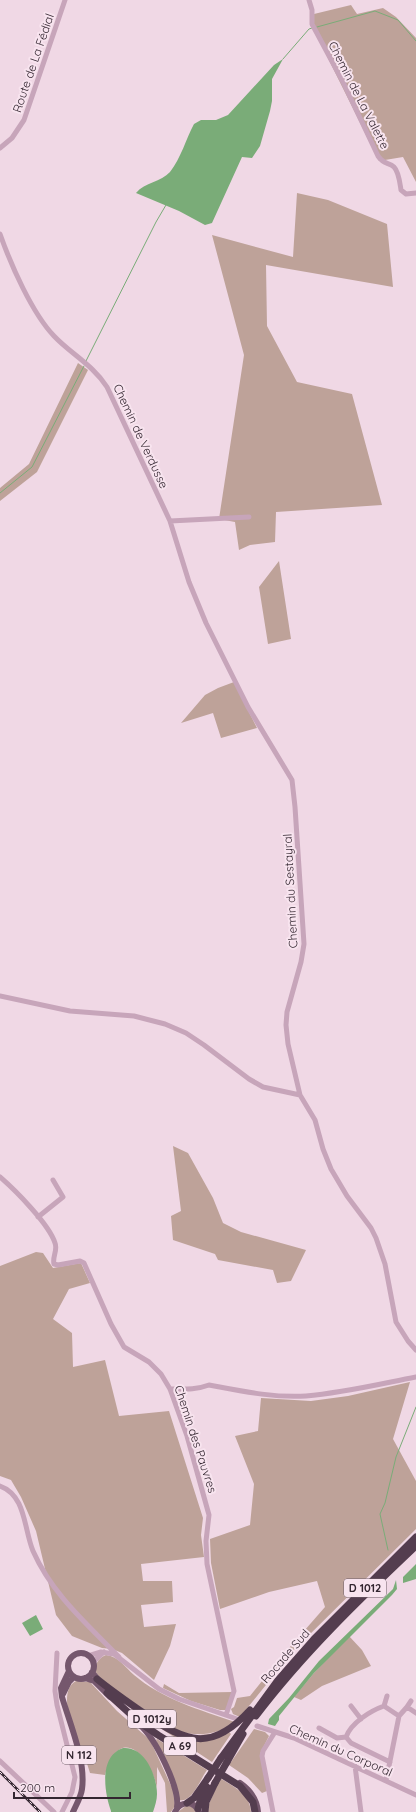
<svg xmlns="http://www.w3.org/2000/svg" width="416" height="1812" font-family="Quicksand,sans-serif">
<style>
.green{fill:#bea299}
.water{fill:#7aac78}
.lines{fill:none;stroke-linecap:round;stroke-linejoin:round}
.stream{stroke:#7aac78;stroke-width:1}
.minor{stroke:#c7a5ba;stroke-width:5}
.major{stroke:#75576d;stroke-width:6}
.highway{stroke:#543d4f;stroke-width:7}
.rail-casing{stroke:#332630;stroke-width:2.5}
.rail{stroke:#f8e4ef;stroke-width:1;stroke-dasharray:3;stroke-linecap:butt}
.highway-bridge{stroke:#543d4f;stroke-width:7}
.labels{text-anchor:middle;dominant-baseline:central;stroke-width:4;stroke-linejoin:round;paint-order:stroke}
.shield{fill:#f8e4ef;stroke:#6e5f69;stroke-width:1}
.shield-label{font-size:11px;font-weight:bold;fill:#332630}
.street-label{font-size:12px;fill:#332630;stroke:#f8e4ef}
</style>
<rect width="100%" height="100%" fill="#f0d8e5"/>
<!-- green -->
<path class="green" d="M 351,5 L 357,14 L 383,8 L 396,17 L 416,38 L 416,182 L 403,157 L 379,161 L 310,22 L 314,14 Z
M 297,193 L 328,200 L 387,224 L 393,287 L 266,265 L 267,326 L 297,382 L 352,394 L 382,505 L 276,512 L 275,542 L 250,545 L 239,550 L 235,522 L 219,519 L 244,355 L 212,235 L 293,257 Z
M 78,363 L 88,370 L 37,472 L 0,501 L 0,488 L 29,464 Z
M 279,561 L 291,639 L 268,644 L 259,587 Z
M 234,682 L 257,728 L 221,738 L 213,713 L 181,723 L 205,695 L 218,688 Z
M 173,1146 L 188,1153 L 213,1198 L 223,1223 L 241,1232 L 306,1250 L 291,1281 L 277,1283 L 273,1270 L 218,1260 L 215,1254 L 173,1240 L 171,1216 L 181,1211 Z
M 36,1252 L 43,1253 L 53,1268 L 81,1263 L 90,1283 L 69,1289 L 53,1319 L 72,1333 L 73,1367 L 105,1360 L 119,1416 L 169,1411 L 203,1518 L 201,1535 L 204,1557 L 141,1564 L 143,1581 L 172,1581 L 173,1602 L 141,1605 L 144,1627 L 176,1624 L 170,1646 L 154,1680 L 122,1653 L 112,1649 L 102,1648 L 72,1636 L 56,1615 L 36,1531 L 21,1497 L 11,1480 L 0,1476 L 0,1266 Z
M 410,1382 L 393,1439 L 416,1481 L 416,1529 L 295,1649 L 240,1717 L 233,1714 L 231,1709 L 234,1707 L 237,1698 L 250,1696 L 283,1655 L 325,1607 L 317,1581 L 269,1592 L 220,1609 L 211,1563 L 210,1539 L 250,1525 L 254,1484 L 235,1436 L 258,1431 L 261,1398 L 311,1401 L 348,1396 Z
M 349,1636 L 362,1650 L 371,1666 L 322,1686 L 301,1700 L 294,1697 L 314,1673 Z
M 106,1655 C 119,1657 125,1667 134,1675 C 162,1699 200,1710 235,1722 C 219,1735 199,1736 180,1732 C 168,1725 99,1682 96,1672 C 94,1664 99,1658 106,1655 Z
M 76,1681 L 90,1682 L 117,1711 L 150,1740 L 173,1790 L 175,1806 L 171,1812 L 167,1812 L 165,1783 L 157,1767 L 157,1787 C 148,1752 119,1725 105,1775 L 90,1773 L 84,1754 L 79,1750 C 75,1733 56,1692 76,1681 Z
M 164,1684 L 179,1693 L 232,1692 L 226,1710 L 220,1710 L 191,1701 L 163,1688 Z
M 136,1712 L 179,1737 L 229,1732 L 231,1734 L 212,1762 Z
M 254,1729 L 265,1732 L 269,1736 L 260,1754 L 267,1791 L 262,1793 L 248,1778 L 229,1765 Z
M 157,1739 L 207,1770 C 201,1778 192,1803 180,1800 L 156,1740 Z
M 220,1778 C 234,1787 250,1794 251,1812 L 208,1812 L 209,1804 Z
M 187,1805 L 193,1807 L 196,1812 L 178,1812 Z"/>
<!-- water -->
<path class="water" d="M 283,59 L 272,79 L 272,101 L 270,111 L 260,146 L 252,158 L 242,157 L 212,223 L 205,225 L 179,211 L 136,193 C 145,182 161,182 170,172 C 181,158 186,139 194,124 L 201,120 L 216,120 L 228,115 L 274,65 Z
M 416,1564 L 416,1579 L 403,1583 L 403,1577 Z
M 396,1580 L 397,1589 L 392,1595 L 314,1673 L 279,1716 L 279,1720 L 275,1726 L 268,1724 L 269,1719 L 289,1698 L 319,1661 L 393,1589 Z
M 36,1615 L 43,1629 L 30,1636 L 22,1623 Z
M 123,1748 C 145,1746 157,1776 157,1794 C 157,1800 155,1806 153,1812 L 111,1812 L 111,1811 C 104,1792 99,1756 123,1748 Z"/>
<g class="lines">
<!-- stream -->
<path class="stream" d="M 317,27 L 375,11 L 398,20 L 416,41
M 283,59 L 309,29 L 312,28
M 86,361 L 156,222 L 166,205
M 0,493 L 32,467 L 84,366
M 388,1550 L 380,1514 L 385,1503 L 396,1457 L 416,1407"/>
<!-- minor -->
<path class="minor" d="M 309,0 L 312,10 L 312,24 L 343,82 L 378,156 C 384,165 389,162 394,167 C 399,172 400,184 401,190 L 406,194 L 416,193
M 0,148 L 12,138 L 24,120 L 65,0
M 0,234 C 11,265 32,313 54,336 C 71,354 93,365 107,387 L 170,521 L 189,582 L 206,623 L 248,707 L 292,780 L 295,807 L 304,944 L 301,962 L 287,1012 L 286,1025 L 288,1044 L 300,1095 L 315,1120 L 323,1149 L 331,1169 L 347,1196 L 371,1228 L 376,1238 L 385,1264 L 396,1322 L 408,1341 L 416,1350
M 170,521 L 249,517
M 0,996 L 70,1011 L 134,1016 L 165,1024 L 186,1033 L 204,1045 L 249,1079 L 263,1087 L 300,1095
M 0,1177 C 15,1190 49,1224 55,1243 C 58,1250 52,1257 54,1264 L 58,1265 L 80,1261 L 84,1263 L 111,1324 L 124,1347 L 149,1362 L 161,1374 L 170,1389 L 187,1436 L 209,1515 L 206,1541 L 207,1564 L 234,1691 L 226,1715
M 38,1217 L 63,1197 L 53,1180
M 170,1389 C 183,1389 196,1390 209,1385 C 241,1391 273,1398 306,1396 C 343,1393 380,1384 416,1377
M 0,1486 C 26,1495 24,1530 33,1551 C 52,1594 87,1624 119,1657
M 57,1653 L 55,1691 L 57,1705 L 75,1777 L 72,1792 L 62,1812
M 88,1656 L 101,1652 L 114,1654 L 159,1689 L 179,1699 L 237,1719
M 93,1662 L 104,1652
M 351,1706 L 361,1719
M 384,1706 L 387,1696
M 407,1707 L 411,1701
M 257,1726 L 294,1738 L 416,1795
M 319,1728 L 337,1738 L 346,1737
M 346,1737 C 351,1723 370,1711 384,1706 L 399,1716
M 346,1737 L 351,1743 L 390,1762
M 0,1761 L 54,1812
M 355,1766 L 361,1812
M 386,1781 L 399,1716 L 407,1707 L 416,1713
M 273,1812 L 262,1756 L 263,1751 L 275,1732"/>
<!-- major -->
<path class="major" d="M68 1666a13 13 0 1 1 26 0a13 13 0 1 1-26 0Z
M 69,1671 L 61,1688 L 62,1697 C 70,1724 86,1761 82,1789 C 81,1797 76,1805 73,1812
M 92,1672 L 100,1682
M 85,1678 L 94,1681 L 110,1697
M 63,1694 L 69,1682 L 74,1677
M 140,1725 C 155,1738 180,1788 177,1807
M 240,1783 C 250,1790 257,1799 258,1812
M 175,1812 C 180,1801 194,1800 199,1812"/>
<!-- highway -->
<path class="highway" d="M 97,1679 C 113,1692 129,1703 145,1714 C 187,1743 212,1752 250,1710
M 107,1693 L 139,1722 L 158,1735 L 240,1786 L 253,1802 L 255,1812
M 256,1716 C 303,1654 360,1599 416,1546
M 221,1758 L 278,1680 L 314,1639 L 416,1537
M 227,1762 L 243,1734
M 187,1803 L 194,1798 L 208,1778
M 198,1809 L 201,1797 L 207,1787
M 205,1812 L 206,1802 L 215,1783"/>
<!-- rail casing -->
<g class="rail-casing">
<path id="rail" d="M 0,1772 L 40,1812"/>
</g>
<!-- rail -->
<use href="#rail" class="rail"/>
<!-- highway-bridge -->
<path class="highway-bridge" d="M 208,1778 L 221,1758
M 215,1783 L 227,1762"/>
</g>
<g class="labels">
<!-- shield labels -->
<g class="shield">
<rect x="344" y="1579" width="42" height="18" rx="3"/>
<rect x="128" y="1710" width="48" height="18" rx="3"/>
<rect x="164" y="1737" width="32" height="18" rx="3"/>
<rect x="62" y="1746" width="34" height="18" rx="3"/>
</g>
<g class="shield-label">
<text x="365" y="1588">D 1012</text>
<text x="152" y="1719">D 1012y</text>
<text x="180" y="1746">A 69</text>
<text x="79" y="1755">N 112</text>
</g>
<!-- street labels -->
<g class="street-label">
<text transform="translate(33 63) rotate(-71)">Route de La Fédial</text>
<text transform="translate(359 95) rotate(63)">Chemin de La Valette</text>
<text transform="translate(141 436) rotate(65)">Chemin de Verdusse</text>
<text transform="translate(290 891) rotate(-93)">Chemin du Sestayral</text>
<text transform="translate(196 1439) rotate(72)">Chemin des Pauvres</text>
<text transform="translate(285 1656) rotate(-49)">Rocade Sud</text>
<text transform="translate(341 1750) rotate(24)">Chemin du Corporal</text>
</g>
</g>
<!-- scale -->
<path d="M14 1792v6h116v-6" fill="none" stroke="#332630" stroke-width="2"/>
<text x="20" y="1792" font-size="12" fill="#332630" stroke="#f8e4ef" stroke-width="3" paint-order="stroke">200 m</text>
</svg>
